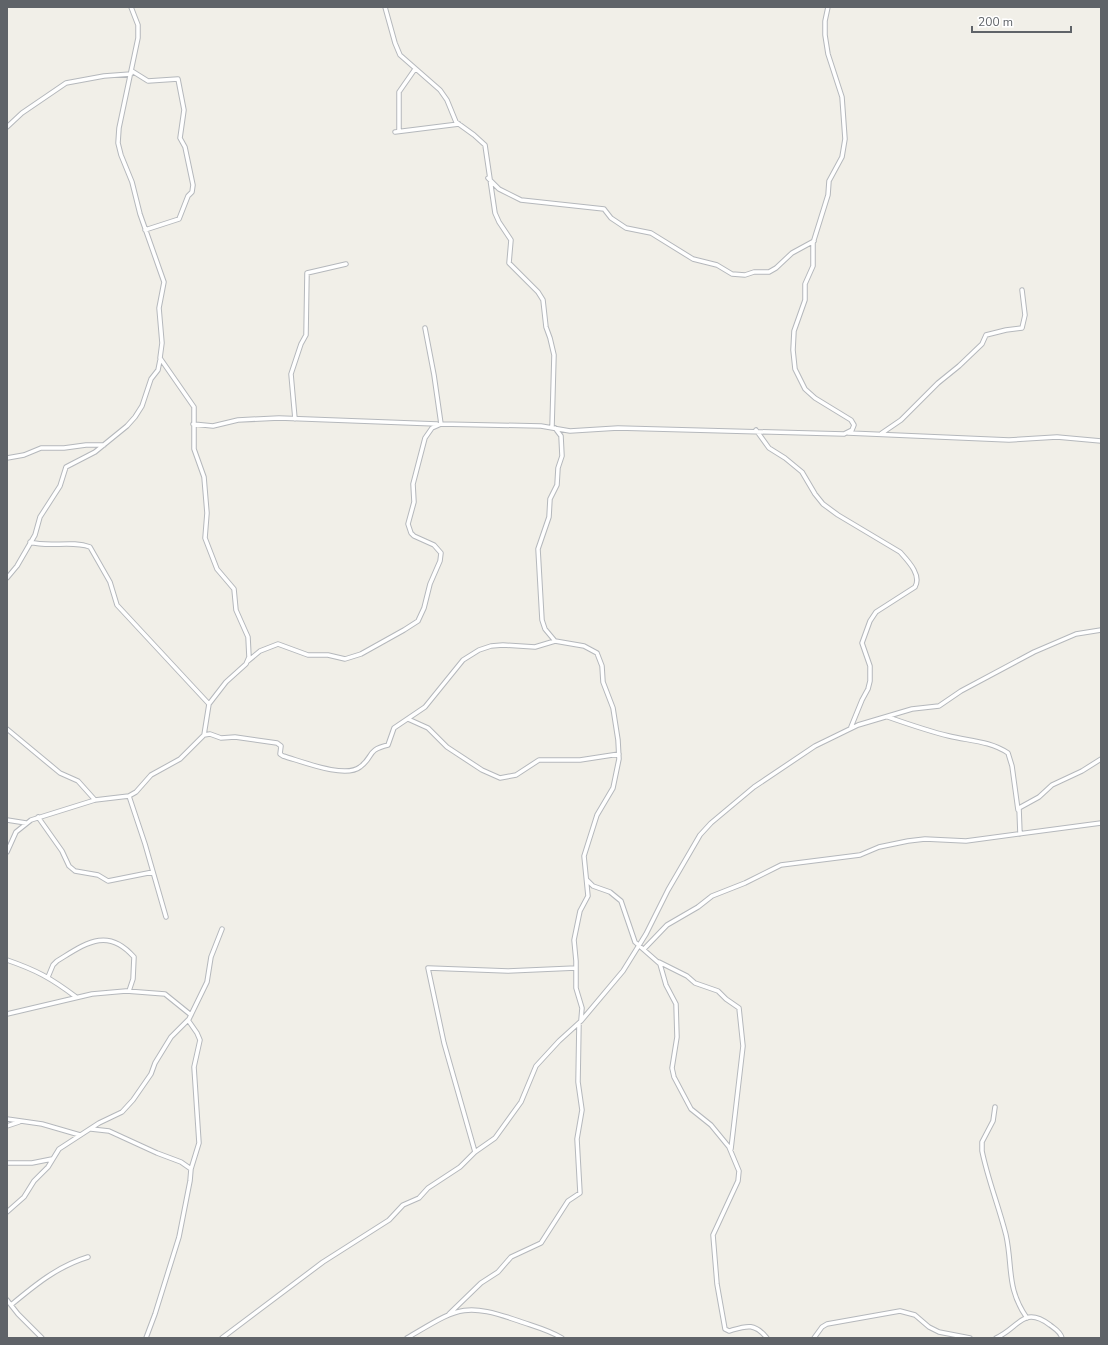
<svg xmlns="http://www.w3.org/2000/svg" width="1108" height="1345" font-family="'Nunito Sans',sans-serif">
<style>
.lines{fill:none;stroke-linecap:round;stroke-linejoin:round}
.minor-casing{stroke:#b5b8bc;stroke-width:5.5}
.minor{stroke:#fff;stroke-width:3.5}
</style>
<rect width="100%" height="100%" fill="#f1efe8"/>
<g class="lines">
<!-- minor casing -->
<g class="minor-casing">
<path id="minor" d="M 385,7 L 395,43 L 400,55 L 440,90 L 447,100 L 456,122 L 474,135 L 485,145 L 495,213 L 499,222 L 511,240 L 509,263 L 538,292 L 543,300 L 546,327 L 550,338 L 554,355 L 552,427
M 132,71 L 148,81 L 178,79 L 184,110 L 180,138 L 185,147 L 193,185 L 192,192 L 188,196 L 179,219 L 145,230
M 7,127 L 22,113 L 66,83 L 104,76 L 131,74
M 399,131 L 399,92 L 415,69
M 395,132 L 459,124
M 488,178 L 499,189 L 521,200 L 604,209 L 611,218 L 626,228 L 651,233 L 693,259 L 717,265 L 732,274 L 745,275 L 754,272 L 769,272 L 776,268 L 792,253 L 814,241
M 425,328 L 434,375 L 441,424
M 295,419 L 291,374 L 301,344 L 306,335 L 307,273 L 346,264
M 193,424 L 213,426 L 238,420 L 279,418 L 437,424
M 555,428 L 561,436 L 562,456 L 558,468 L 557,485 L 550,499 L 549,517 L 538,549 L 542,620 L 545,629 L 555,641 L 584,646 L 597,653 L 602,666 L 603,682 L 613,708 L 618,740 L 619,759 L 613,788 L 597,815 L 584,856 L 588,896 L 580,911 L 574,940 L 576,961 L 576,988 L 582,1008 L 581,1020
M 756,430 L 769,448 L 785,458 L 802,472 L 815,494 L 823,504 L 838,515 L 900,552 C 908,561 922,575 915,587 L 876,612 L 870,621 L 862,643 L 870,666 L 870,681 L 868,689 L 862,700 L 851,727
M 848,433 L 1009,440 L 1057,437 L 1101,441
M 882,433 L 901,420 L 938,383 L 959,366 L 982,344 L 986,335 L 1006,330 L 1022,328 L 1025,315 L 1022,290
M 7,458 L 24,455 L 41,448 L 64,448 L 86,445 L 104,445
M 30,542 C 50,548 71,540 90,547 L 110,582 L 117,605 L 209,704
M 7,578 L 17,566 L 35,535 L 40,517 L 60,486 L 66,467 L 95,452 L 127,426 L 135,417 L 142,406 L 151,379 L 158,370 L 160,360
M 248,661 L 260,651 L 278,644 L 308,655 L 328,655 L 345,659 L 361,654 L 404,630 L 418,621 L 424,608 L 430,584 L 440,561 L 441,553 L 434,545 L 414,536 L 411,533 L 408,524 L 414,502 L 413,484 L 425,438 L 432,428 L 441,424 L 541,426 L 570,431 L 618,428 L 844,434 L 852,430 L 854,425 L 851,420 L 815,398 L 805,389 L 795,369 L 793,350 L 794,331 L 805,300 L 805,284 L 813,266 L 813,243 L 828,195 L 829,181 L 842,157 L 845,139 L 842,97 L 828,54 L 825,35 L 825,21 L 828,7
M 888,717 C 908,724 928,731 949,736 C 970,741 990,741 1008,753 L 1012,766 L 1018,810
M 408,719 L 428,728 L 447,747 L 482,770 L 500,778 L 516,775 L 539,760 L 580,760 L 619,754
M 7,729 L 60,773 L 78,781 L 95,800
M 204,735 L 210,734 L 221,738 L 235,737 L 277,743 L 281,746 L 280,754 L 283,756 C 301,761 345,779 360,767 C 374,757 366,750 388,745 L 394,728 L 425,707 L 463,660 L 479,650 L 491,646 L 503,645 L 535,647 L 555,641
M 129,796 L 145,844 L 166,917
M 38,817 L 62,851 L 69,866 L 75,871 L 98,875 L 108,881 L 153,872
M 7,820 L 26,823
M 1020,834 L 1019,808 L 1039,797 L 1052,785 L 1082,771 L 1101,759
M 7,852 L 16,832 L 31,820 L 95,800 L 129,796 L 136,792 L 151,775 L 180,759 L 204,735 L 209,704 L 226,682 L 246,664 L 249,657 L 248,637 L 236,610 L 234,589 L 217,569 L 205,538 L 207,513 L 204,477 L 194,449 L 194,407 L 160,358 L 162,343 L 159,308 L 164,282 L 140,214 L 132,182 L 121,155 L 118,143 L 119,128 L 138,38 L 138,25 L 131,7
M 587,880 L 593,886 L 610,892 L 621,901 L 635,942 L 660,964 L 666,985 L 676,1004 L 677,1037 L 672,1068 L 674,1077 L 691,1109 L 711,1125 L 729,1147 L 739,1171 L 738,1181 L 713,1235 L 717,1284 L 725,1329 L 729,1331 C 746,1326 754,1322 767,1338
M 644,949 L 667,925 L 698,907 L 712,896 L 745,883 L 781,865 L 860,855 L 879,847 L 908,841 L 925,839 L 966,841 L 1101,823
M 7,960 C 36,970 51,978 76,997
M 659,962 L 687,976 L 695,983 L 718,991 L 726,999 L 739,1008 L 743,1046 L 731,1149
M 48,977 L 53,965 L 57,961 C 85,944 107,926 134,957 L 133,979 L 129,991
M 7,1014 L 92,994 L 126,991 L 165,994 L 191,1015
M 188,1020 L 197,1033 L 200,1040 L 194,1067 L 199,1143 L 191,1169
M 995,1107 L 993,1121 L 982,1142 L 982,1151 C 988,1180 999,1207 1006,1235 C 1013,1267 1006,1288 1027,1318
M 7,1119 L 42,1124 L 80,1135
M 7,1126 L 19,1122
M 91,1129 L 109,1131 L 157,1153 L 181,1162 L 191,1169 L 190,1181 L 179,1237 L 155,1314 L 146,1338
M 475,1152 L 444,1043 L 428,968 L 508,971 L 576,968
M 7,1163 L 32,1163 L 52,1159
M 7,1212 L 24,1197 L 34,1181 L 48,1167 L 59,1149 L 99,1123 L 122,1112 L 133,1100 L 151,1074 L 155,1063 L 171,1037 L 189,1019 L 207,982 L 211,957 L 222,929
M 7,1300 L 18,1314 L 42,1338
M 11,1305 C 35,1285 58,1266 88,1257
M 449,1314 L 481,1283 L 498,1272 L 511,1257 L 541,1243 L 568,1201 L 580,1193 L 577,1139 L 582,1110 L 578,1082 L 579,1023
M 222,1338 L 323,1262 L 389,1220 L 403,1205 L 419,1198 L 428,1188 L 460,1167 L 475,1152 L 495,1138 L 521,1102 L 536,1066 L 559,1041 L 581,1021 L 623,971 L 646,934 L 668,890 L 700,835 L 711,823 L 754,787 L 815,746 L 858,725 L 912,709 L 939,706 L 961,691 L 1034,652 L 1076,634 L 1101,630
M 407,1338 C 457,1309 462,1301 519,1321 C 533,1326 549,1330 562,1338
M 814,1338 L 822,1327 L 827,1324 L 900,1311 L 915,1315 L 929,1327 L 939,1332 L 970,1338
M 996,1338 C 1019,1328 1023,1305 1050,1325 C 1055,1329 1060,1331 1062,1338"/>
</g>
<!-- minor -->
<use href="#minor" class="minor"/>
</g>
<!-- border -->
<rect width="1108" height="1345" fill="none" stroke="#5f6368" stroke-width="16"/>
<!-- scale -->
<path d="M972 26v6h99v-6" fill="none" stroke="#5f6368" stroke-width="2"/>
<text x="978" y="26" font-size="12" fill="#5f6368" stroke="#ffffff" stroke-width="3" paint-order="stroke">200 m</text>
</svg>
